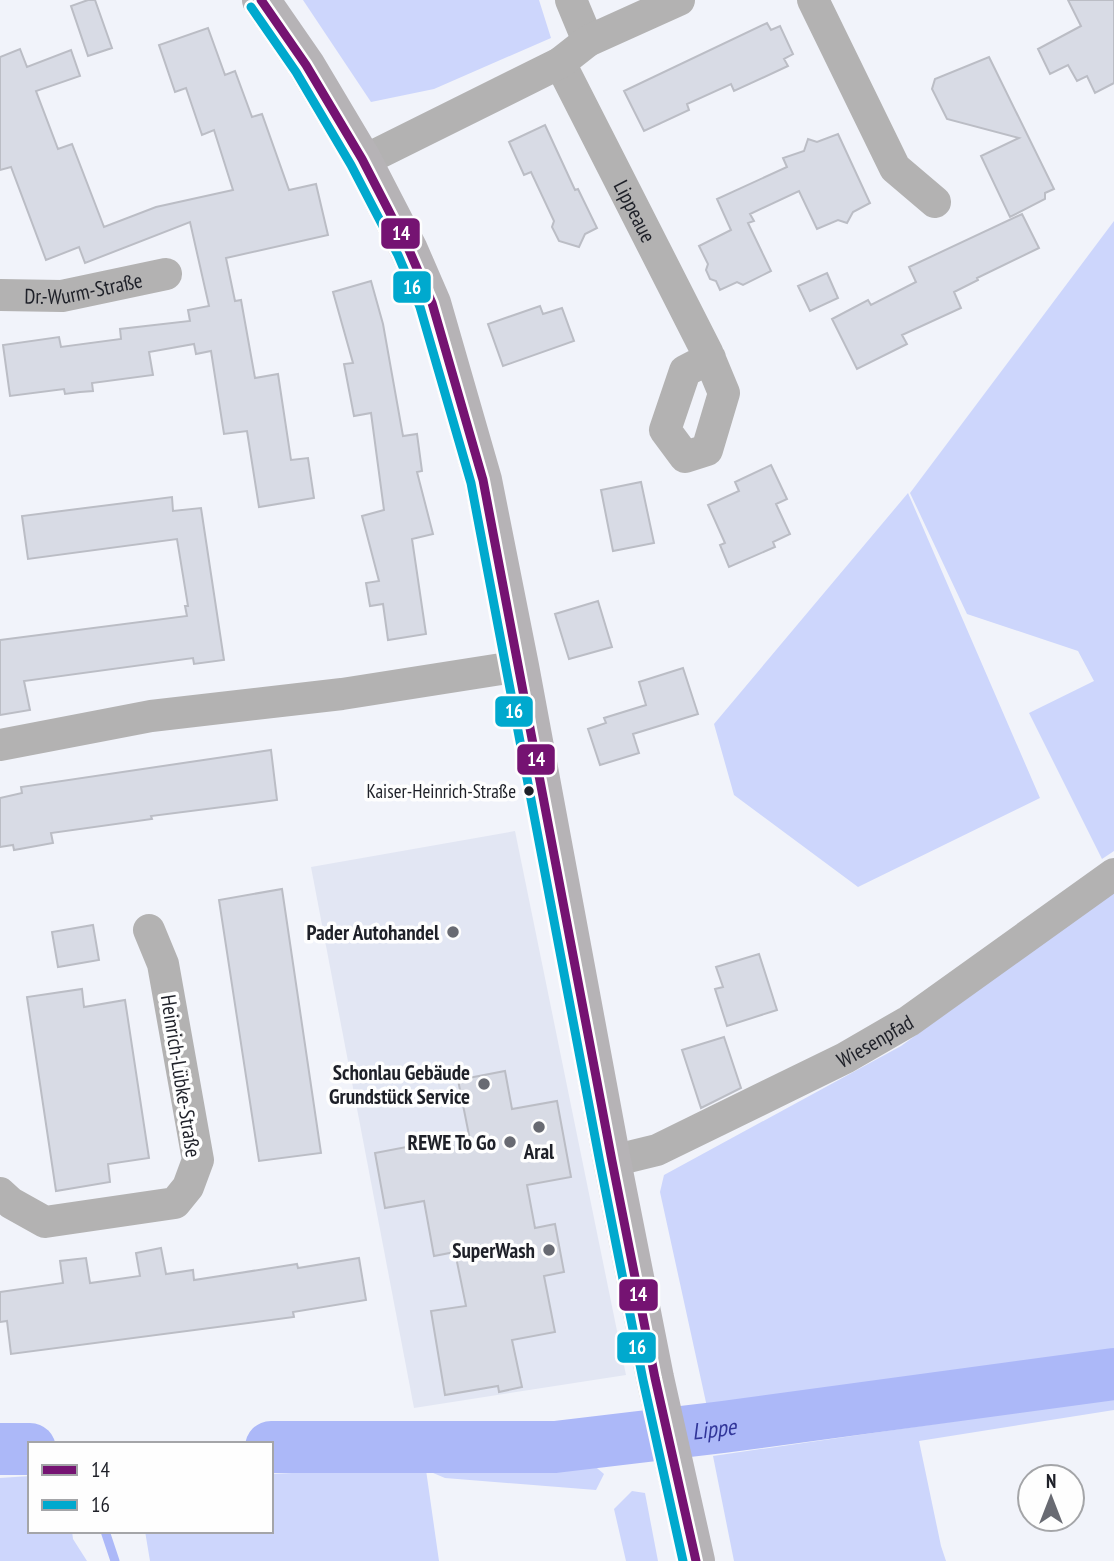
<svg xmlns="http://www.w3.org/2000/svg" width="1114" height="1561" font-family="'PT Sans Narrow',sans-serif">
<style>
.built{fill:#e2e6f3}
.green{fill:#cdd6fc}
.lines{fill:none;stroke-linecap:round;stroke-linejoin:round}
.stream{stroke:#acb8f8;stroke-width:9}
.river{stroke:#acb8f8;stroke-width:52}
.building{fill:#d8dbe5;stroke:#bbbdc5;stroke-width:2}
.minor{stroke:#b3b2b2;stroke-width:32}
.major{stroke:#b6b3b6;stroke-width:38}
.bus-1-casing{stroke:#fefefe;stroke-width:14}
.bus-2-casing{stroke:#fefefe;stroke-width:14}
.bus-1{stroke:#751372;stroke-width:9}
.bus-2{stroke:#00a9ce;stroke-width:9}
.bus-dot{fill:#1e2028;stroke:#fefefe;stroke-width:2.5}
.poi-dot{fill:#686a72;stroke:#fefefe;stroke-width:2.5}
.labels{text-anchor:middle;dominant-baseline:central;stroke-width:7;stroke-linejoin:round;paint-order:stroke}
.bus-label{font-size:19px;fill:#1e2028;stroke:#fefefe;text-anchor:end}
.street-label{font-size:21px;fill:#1e2028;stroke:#fefefe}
.poi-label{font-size:21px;font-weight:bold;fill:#1e2028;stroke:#fefefe;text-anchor:end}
.water-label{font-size:23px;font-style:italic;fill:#313599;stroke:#fefefe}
.line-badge{stroke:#fefefe;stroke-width:2.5}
.badge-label{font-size:19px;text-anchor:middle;font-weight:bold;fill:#fff}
</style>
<rect width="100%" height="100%" fill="#f1f3fa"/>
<!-- built -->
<path class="built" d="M 515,831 L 626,1375 L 414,1408 L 311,867 Z"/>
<!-- green -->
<path class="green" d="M 303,0 L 539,0 L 551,38 L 434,89 L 371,102 Z
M 1114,221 L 1114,851 L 1102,859 L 1029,713 L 1094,681 L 1078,651 L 967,614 L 910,493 Z
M 908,493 L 1040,798 L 858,887 L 734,795 L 714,724 Z
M 1114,892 L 1114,1351 L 914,1381 L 810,1390 L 707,1407 L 660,1192 L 664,1175 L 901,1046 Z
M 1114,1398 L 1114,1410 L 919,1441 L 941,1546 L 946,1561 L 734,1561 L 713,1456 Z
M 591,1463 L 604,1474 L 596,1490 L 445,1478 L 426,1470 L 439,1561 L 150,1561 L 145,1531 L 271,1531 L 271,1474 L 313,1472 L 271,1472 L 271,1466 Z
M 30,1476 L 30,1531 L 72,1531 L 73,1539 L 87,1561 L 0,1561 L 0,1478 Z
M 632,1491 L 645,1493 L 658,1561 L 626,1561 L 614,1509 Z"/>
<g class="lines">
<!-- stream -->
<path class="stream" d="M 105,1531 L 115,1561"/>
<!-- river -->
<g class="river">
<path id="s1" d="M 271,1447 L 555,1447 L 723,1427 L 1114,1374"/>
<path d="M 0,1449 L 30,1449"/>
</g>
</g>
<!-- building -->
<path class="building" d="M 88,0 L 95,0 L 112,48 L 88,56 L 71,6 Z
M 1068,0 L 1114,0 L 1114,83 L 1095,93 L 1087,76 L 1077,81 L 1068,65 L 1050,74 L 1038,49 L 1081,26 Z
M 767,23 L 771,30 L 780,26 L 793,54 L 784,59 L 788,66 L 734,91 L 731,84 L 687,104 L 689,110 L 644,131 L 624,91 Z
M 208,28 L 225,75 L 235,71 L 252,117 L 262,114 L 289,190 L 316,184 L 328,235 L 226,258 L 235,301 L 241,300 L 255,378 L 278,374 L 291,460 L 308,458 L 314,498 L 259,507 L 247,431 L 224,434 L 211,351 L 196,354 L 194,344 L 149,352 L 153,375 L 92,383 L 93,391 L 80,392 L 65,394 L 64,389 L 10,396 L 3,345 L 59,337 L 61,347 L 121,339 L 120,329 L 190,321 L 188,310 L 209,306 L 190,222 L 85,263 L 79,247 L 46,260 L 11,167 L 0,170 L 0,57 L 20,49 L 27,67 L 71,50 L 80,76 L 36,91 L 58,149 L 72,144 L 104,227 L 156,207 L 233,190 L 214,130 L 202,135 L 186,88 L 175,92 L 159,45 Z
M 989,57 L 1054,189 L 1045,193 L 1045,199 L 1010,217 L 981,156 L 1019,138 L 947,119 L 932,89 L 935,79 Z
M 545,125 L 575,190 L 578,189 L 597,228 L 585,234 L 579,247 L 559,241 L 552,227 L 554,221 L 531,172 L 524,175 L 509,142 Z
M 838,134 L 870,203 L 853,212 L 847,223 L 838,220 L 817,229 L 799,191 L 750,214 L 754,221 L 748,223 L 771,271 L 743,285 L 737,282 L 720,290 L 716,281 L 710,279 L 706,270 L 708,264 L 699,246 L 731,230 L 717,199 L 787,167 L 783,158 L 804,151 L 808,139 L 817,142 Z
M 1022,214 L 1039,248 L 977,278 L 978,280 L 954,292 L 961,308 L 902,335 L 907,344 L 857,369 L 832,319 L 868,300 L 871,305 L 916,282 L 909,267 Z
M 827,273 L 838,298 L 810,311 L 798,286 Z
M 371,281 L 383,324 L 403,436 L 417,434 L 422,471 L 417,472 L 433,534 L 412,539 L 426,634 L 388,640 L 383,604 L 370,606 L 366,583 L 379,581 L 362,516 L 384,510 L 371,413 L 354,416 L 344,364 L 353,363 L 333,292 Z
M 540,306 L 543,314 L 562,308 L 574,341 L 503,366 L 488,324 Z
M 771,465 L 787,499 L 776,504 L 790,534 L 773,542 L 775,547 L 729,567 L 720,545 L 725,543 L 708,505 L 739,491 L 735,482 Z
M 641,482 L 654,543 L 613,551 L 601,490 Z
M 172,497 L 173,511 L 201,508 L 224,660 L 194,664 L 193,658 L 24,681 L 30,710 L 0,715 L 0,640 L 187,616 L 185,606 L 188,606 L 177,539 L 28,559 L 22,516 Z
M 598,601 L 612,647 L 569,659 L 555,614 Z
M 683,668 L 698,714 L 633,734 L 639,753 L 600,765 L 588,729 L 606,723 L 604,718 L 646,705 L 639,682 Z
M 271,750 L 277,800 L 151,816 L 152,819 L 51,833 L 53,843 L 14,850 L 13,845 L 0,847 L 0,798 L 22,793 L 21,787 Z
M 282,889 L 321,1153 L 259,1161 L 219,900 Z
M 93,925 L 99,960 L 58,967 L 52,932 Z
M 759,954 L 777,1010 L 727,1026 L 715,989 L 723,987 L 716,967 Z
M 82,989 L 84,1007 L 125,1000 L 149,1158 L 108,1164 L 110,1182 L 56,1191 L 27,997 Z
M 724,1037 L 741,1088 L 701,1108 L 682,1050 Z
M 505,1071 L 512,1109 L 557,1101 L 571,1177 L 527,1185 L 535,1228 L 555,1224 L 564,1272 L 544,1276 L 555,1332 L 512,1340 L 522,1387 L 499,1392 L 498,1386 L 445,1395 L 431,1311 L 466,1306 L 455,1252 L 434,1256 L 424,1201 L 385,1208 L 375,1153 L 469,1135 L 458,1080 Z
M 161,1248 L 166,1274 L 193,1270 L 194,1280 L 297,1264 L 298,1268 L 359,1258 L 366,1300 L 293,1312 L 294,1317 L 11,1354 L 7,1321 L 0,1322 L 0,1292 L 63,1283 L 60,1261 L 86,1258 L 90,1283 L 140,1276 L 136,1253 Z"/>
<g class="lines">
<!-- minor -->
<g class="minor">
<path d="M 571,0 L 588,41"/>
<path d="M 813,0 L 895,168 L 935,202"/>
<path id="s2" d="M 560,63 L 707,352 L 724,393 L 707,450 L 685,457 L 665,430 L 685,371 L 710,358"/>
<path d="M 362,159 L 379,153 L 560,63 L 588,41 L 679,0"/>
<path id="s3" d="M 0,295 L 62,296 L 166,274"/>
<path d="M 0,745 L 151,716 L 342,694 L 520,666"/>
<path id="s4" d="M 612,1161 L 657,1150 L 845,1058 L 909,1021 L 1114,874"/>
<path d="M 0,1193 L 11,1203 L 45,1222 L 175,1203 L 188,1187 L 198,1160 L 163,964 L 149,930"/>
</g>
<!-- major -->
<path class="major" d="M 261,0 L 306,65 L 362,159 L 409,250 L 432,303 L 483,480 L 520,666 L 612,1161 L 655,1378 L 696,1561"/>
<!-- bus-1 casing -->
<g class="bus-1-casing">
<path id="bus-1" d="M 261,0 L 306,65 L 362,159 L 409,250 L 432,303 L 483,480 L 612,1161 L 655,1378 L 696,1561"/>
</g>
<!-- bus-2 casing -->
<g class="bus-2-casing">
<path id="bus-2" d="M 251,7 L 296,72 L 351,165 L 398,255 L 420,307 L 471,483 L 600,1163 L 643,1380 L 683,1561"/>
</g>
<!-- bus-1 -->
<use href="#bus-1" class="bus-1"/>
<!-- bus-2 -->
<use href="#bus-2" class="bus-2"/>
</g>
<!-- markers -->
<circle class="bus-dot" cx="529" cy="791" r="6"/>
<g class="poi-dot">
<circle cx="453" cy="932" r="7"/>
<circle cx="484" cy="1084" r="7"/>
<circle cx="539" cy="1127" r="7"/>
<circle cx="510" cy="1142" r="7"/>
<circle cx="549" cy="1250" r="7"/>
</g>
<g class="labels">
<!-- bus labels -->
<g class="bus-label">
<text x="516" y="791">Kaiser-Heinrich-Straße</text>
</g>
<!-- street labels -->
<g class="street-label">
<text stroke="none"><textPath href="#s2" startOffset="166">Lippeaue</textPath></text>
<text stroke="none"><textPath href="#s3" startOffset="84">Dr.-Wurm-Straße</textPath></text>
<text stroke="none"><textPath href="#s4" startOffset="290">Wiesenpfad</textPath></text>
<text transform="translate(181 1076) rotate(81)">Heinrich-Lübke-Straße</text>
</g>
<!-- poi labels -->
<g class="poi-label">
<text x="439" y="932">Pader Autohandel</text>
<text x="470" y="1072">Schonlau Gebäude<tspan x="470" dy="24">Grundstück Service</tspan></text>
<text x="496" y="1142">REWE To Go</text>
<text x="539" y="1151" text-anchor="middle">Aral</text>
<text x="535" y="1250">SuperWash</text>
</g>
<!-- water labels -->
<g class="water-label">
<text stroke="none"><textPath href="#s1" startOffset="444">Lippe</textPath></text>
</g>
</g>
<g class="line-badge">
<rect x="380" y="217" width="41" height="33" rx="7" fill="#751372"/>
<rect x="392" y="270" width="40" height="34" rx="7" fill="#00a9ce"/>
<rect x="494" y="695" width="40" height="33" rx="7" fill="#00a9ce"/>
<rect x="516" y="743" width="40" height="33" rx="7" fill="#751372"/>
<rect x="618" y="1278" width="41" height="34" rx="7" fill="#751372"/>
<rect x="616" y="1331" width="41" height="33" rx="7" fill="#00a9ce"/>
</g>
<g class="badge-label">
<text x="401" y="240">14</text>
<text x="412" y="294">16</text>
<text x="514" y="718">16</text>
<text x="536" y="766">14</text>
<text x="638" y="1301">14</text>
<text x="637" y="1354">16</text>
</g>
<!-- legend -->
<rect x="28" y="1442" width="245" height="91" fill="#fefefe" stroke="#a4a5a8" stroke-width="2"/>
<rect x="42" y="1465" width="35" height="10" fill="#751372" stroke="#a4a5a8" stroke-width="2"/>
<text x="91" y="1477" font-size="21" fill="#1e2028">14</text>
<rect x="42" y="1500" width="35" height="10" fill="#00a9ce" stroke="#a4a5a8" stroke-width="2"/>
<text x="91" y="1512" font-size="21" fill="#1e2028">16</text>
<!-- north arrow -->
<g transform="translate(1051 1498)"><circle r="33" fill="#fefefe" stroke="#a4a5a8" stroke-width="2"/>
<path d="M0-5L12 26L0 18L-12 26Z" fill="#686a72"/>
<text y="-10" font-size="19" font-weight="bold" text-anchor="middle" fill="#1e2028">N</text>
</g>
</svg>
